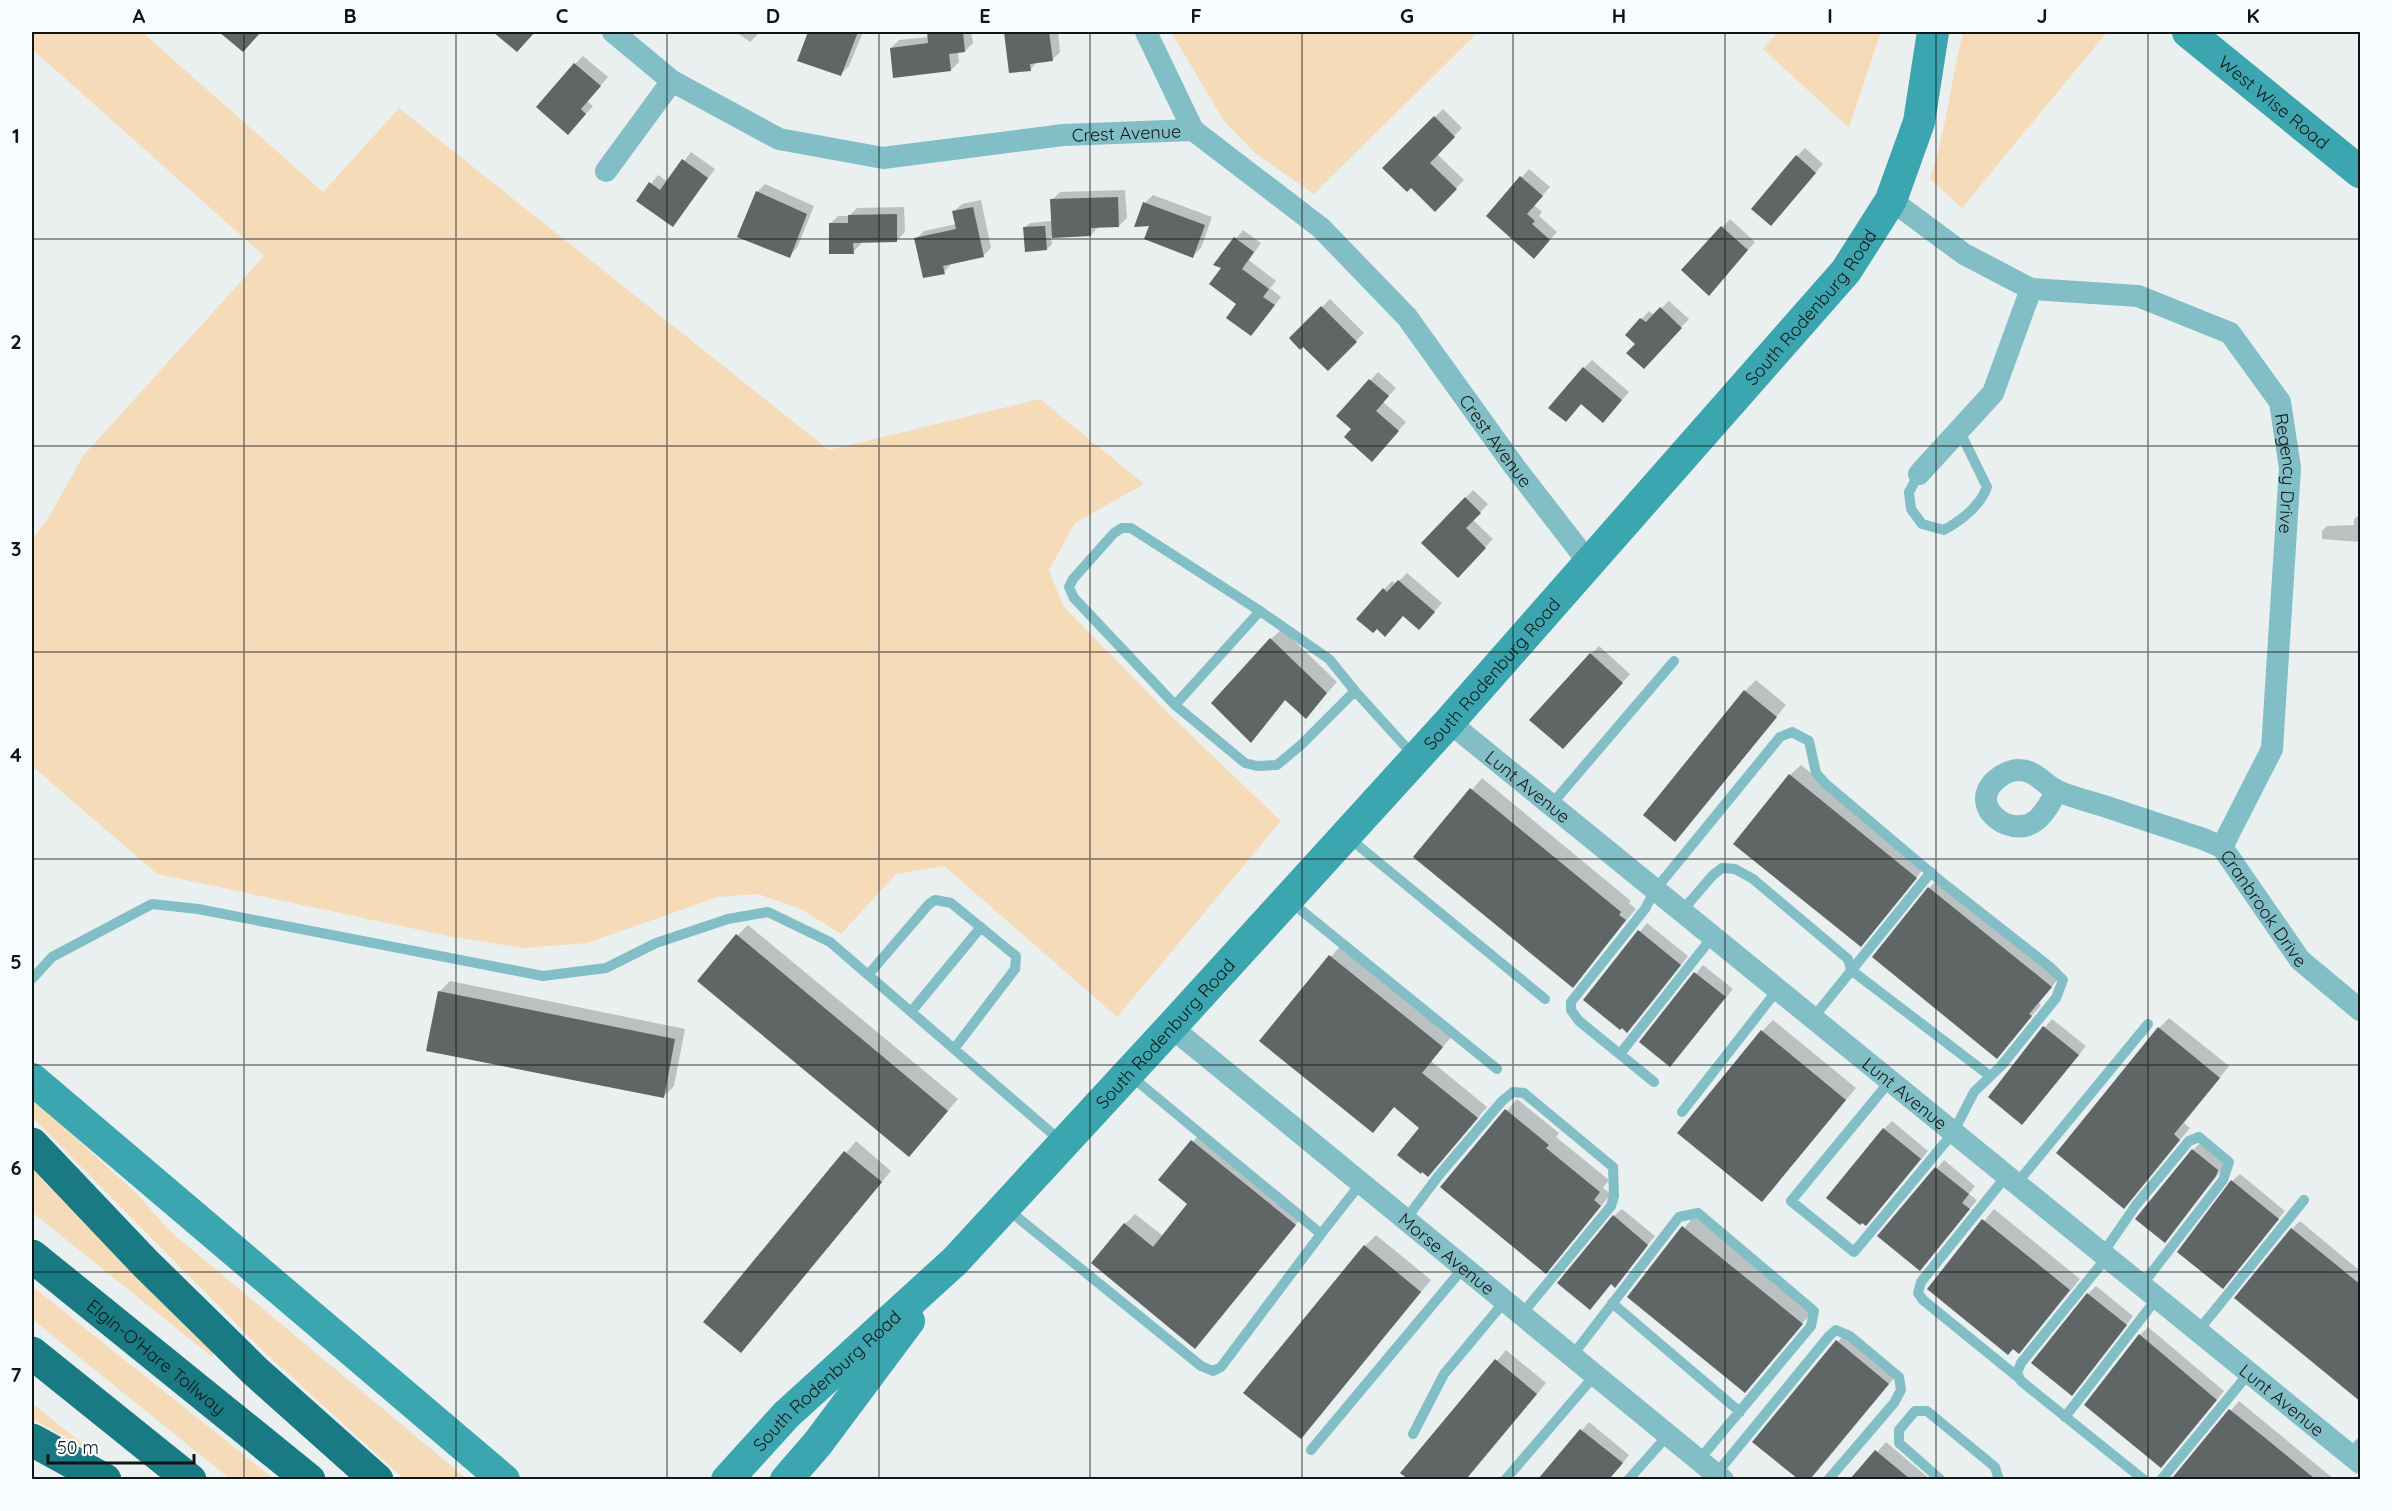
<svg xmlns="http://www.w3.org/2000/svg" width="2392" height="1511" font-family="Quicksand,sans-serif">
<style>
.green{fill:#f6dbb9}
.shadow{fill:#0003}
.building{fill:#606566}
.lines{fill:none;stroke-linecap:round;stroke-linejoin:round}
.lane{stroke:#81bec5;stroke-width:10}
.street{stroke:#81bec5;stroke-width:22}
.secondary{stroke:#3ba5b0;stroke-width:32}
.highway{stroke:#197a84;stroke-width:33}
.grid{fill:none;stroke:#131515;stroke-width:1.5;stroke-opacity:0.55}
.labels{text-anchor:middle;dominant-baseline:central;stroke-width:4.5;stroke-linejoin:round;paint-order:stroke}
.street-label{font-size:18px;fill:#131515;stroke:#f7fdfe}
.neatline{fill:none;stroke:#131515;stroke-width:2}
.grid-label{font-size:20px;text-anchor:middle;font-weight:bold;fill:#131515}
</style>
<rect width="100%" height="100%" fill="#eaf0f0"/>
<!-- green -->
<path class="green" d="M 32,32 L 142,32 L 323,192 L 399,108 L 829,450 L 1040,399 L 1144,484 L 1075,523 L 1049,570 L 1063,606 L 1169,714 L 1281,821 L 1117,1017 L 944,866 L 896,874 L 841,934 L 801,909 L 758,894 L 718,897 L 587,943 L 523,948 L 448,936 L 157,874 L 32,766 L 32,539 L 46,522 L 83,456 L 264,256 L 32,49 Z
M 1171,32 L 1478,32 L 1314,194 L 1256,154 L 1224,121 Z
M 1777,32 L 1881,32 L 1849,128 L 1763,49 Z
M 1963,32 L 2107,32 L 1962,208 L 1930,179 C 1946,131 1951,81 1963,32 Z
M 32,1098 L 138,1195 L 171,1232 L 467,1479 L 404,1479 L 262,1350 L 32,1117 Z
M 32,1165 L 214,1353 L 212,1357 L 32,1212 Z
M 32,1286 L 274,1479 L 230,1479 L 32,1319 Z
M 32,1403 L 94,1453 L 32,1419 Z"/>
<!-- shadow -->
<path class="shadow" d="M 221,32 L 260,32 L 243,50 Z
M 495,32 L 534,32 L 517,50 Z
M 736,32 L 760,32 L 750,42 Z
M 809,32 L 863,32 L 849,66 L 841,74 L 799,60 Z
M 928,32 L 971,32 L 973,43 L 965,51 L 958,52 L 959,62 L 951,70 L 891,48 L 899,40 L 929,37 Z
M 1005,32 L 1058,32 L 1060,52 L 1052,60 L 1038,61 L 1030,70 L 1010,72 Z
M 583,56 L 608,77 L 587,101 L 593,106 L 576,125 L 575,64 Z
M 1443,109 L 1462,128 L 1437,154 L 1464,180 L 1435,210 L 1411,186 L 1384,168 Z
M 1805,148 L 1823,164 L 1779,216 L 1797,156 Z
M 691,152 L 715,169 L 673,225 L 638,200 L 658,175 L 668,182 Z
M 1529,169 L 1550,187 L 1534,205 L 1542,212 L 1539,216 L 1557,232 L 1542,249 L 1488,216 Z
M 765,184 L 814,206 L 797,248 L 789,256 L 757,192 Z
M 1125,190 L 1127,218 L 1119,226 L 1099,226 L 1091,235 L 1051,236 L 1052,244 L 1047,249 L 1024,228 L 1030,223 L 1052,221 L 1052,200 L 1060,192 Z
M 1153,195 L 1212,217 L 1201,248 L 1193,256 L 1151,225 L 1136,225 L 1145,203 Z
M 981,200 L 991,248 L 983,256 L 952,263 L 944,272 L 916,239 L 924,231 L 956,224 L 953,212 L 962,204 Z
M 904,207 L 905,232 L 897,240 L 861,241 L 861,244 L 853,252 L 830,224 L 838,216 L 849,216 L 857,208 Z
M 1730,219 L 1755,242 L 1709,294 L 1683,270 Z
M 1243,230 L 1261,243 L 1249,260 L 1276,281 L 1270,288 L 1281,297 L 1251,335 L 1223,267 L 1216,264 Z
M 1330,299 L 1364,333 L 1328,369 L 1303,345 L 1291,338 Z
M 1669,301 L 1689,319 L 1651,359 L 1627,335 L 1649,311 L 1654,315 Z
M 1592,360 L 1629,392 L 1611,413 L 1584,368 Z
M 1378,372 L 1396,388 L 1383,402 L 1406,422 L 1380,452 L 1338,416 Z
M 1473,490 L 1488,504 L 1473,520 L 1493,539 L 1458,576 L 1423,543 Z
M 2360,514 L 2360,542 L 2322,539 L 2322,531 L 2327,526 L 2354,525 L 2354,519 Z
M 1407,573 L 1442,603 L 1427,620 L 1404,614 L 1358,618 L 1392,581 L 1396,584 Z
M 1282,629 L 1337,682 L 1306,717 L 1286,699 L 1251,741 L 1271,639 Z
M 1599,646 L 1630,674 L 1570,740 L 1591,654 Z
M 1756,680 L 1786,705 L 1675,840 L 1745,691 Z
M 1801,765 L 1926,866 L 1860,945 L 1790,775 Z
M 1482,778 L 1631,901 L 1629,903 L 1636,909 L 1572,986 L 1415,857 Z
M 1940,877 L 2061,975 L 2039,1003 L 2041,1005 L 1997,1057 L 1929,888 Z
M 1647,923 L 1688,956 L 1635,1023 L 1585,999 Z
M 748,925 L 958,1099 L 909,1155 L 737,936 Z
M 1341,945 L 1452,1036 L 1431,1061 L 1487,1107 L 1438,1165 L 1421,1128 L 1395,1106 L 1373,1131 L 1261,1041 Z
M 1703,965 L 1733,989 L 1677,1057 L 1641,1042 Z
M 450,981 L 685,1029 L 674,1086 L 663,1097 L 439,992 Z
M 2169,1018 L 2229,1066 L 2184,1123 L 2190,1128 L 2124,1207 L 2159,1028 Z
M 2052,1019 L 2086,1046 L 2030,1115 L 2011,1068 Z
M 1773,1020 L 1856,1088 L 1762,1200 L 1762,1031 Z
M 1517,1099 L 1559,1133 L 1556,1137 L 1609,1180 L 1603,1188 L 1611,1194 L 1556,1261 L 1442,1186 Z
M 1892,1121 L 1928,1151 L 1874,1216 L 1884,1129 Z
M 1203,1130 L 1305,1213 L 1195,1347 L 1125,1224 L 1135,1214 L 1163,1236 L 1190,1204 L 1160,1180 Z
M 856,1141 L 891,1171 L 741,1351 L 705,1322 Z
M 2201,1142 L 2225,1162 L 2224,1167 L 2165,1241 L 2193,1150 Z
M 1944,1160 L 1975,1186 L 1969,1194 L 1977,1200 L 1920,1269 L 1879,1235 Z
M 2240,1174 L 2285,1211 L 2230,1279 L 2232,1181 Z
M 1622,1209 L 1655,1236 L 1615,1286 L 1611,1283 L 1614,1216 Z
M 1994,1209 L 2080,1279 L 2019,1352 L 1929,1289 Z
M 1694,1216 L 1812,1312 L 1745,1391 L 1629,1297 Z
M 2300,1221 L 2360,1271 L 2360,1396 L 2292,1229 Z
M 1376,1235 L 1431,1280 L 1300,1437 L 1365,1246 Z
M 2096,1286 L 2133,1316 L 2080,1386 L 2088,1294 Z
M 2148,1327 L 2224,1391 L 2169,1458 L 2140,1335 Z
M 1848,1330 L 1899,1372 L 1816,1473 L 1809,1480 L 1800,1480 L 1754,1441 Z
M 1506,1350 L 1546,1383 L 1466,1480 L 1411,1480 L 1403,1473 Z
M 2239,1401 L 2335,1480 L 2178,1480 L 2175,1477 Z
M 1589,1422 L 1629,1455 L 1609,1480 L 1540,1480 Z
M 1886,1442 L 1931,1480 L 1852,1480 Z"/>
<!-- building -->
<path class="building" d="M 219,32 L 261,32 L 243,52 Z
M 493,32 L 535,32 L 517,52 Z
M 808,32 L 858,32 L 841,76 L 797,61 Z
M 927,32 L 963,32 L 965,52 L 949,54 L 951,71 L 893,78 L 890,48 L 928,43 Z
M 1004,32 L 1049,32 L 1053,61 L 1030,64 L 1031,71 L 1009,73 Z
M 574,63 L 601,86 L 581,109 L 586,114 L 568,135 L 536,107 Z
M 1434,116 L 1455,137 L 1430,163 L 1457,189 L 1435,212 L 1411,188 L 1407,192 L 1382,168 Z
M 1796,155 L 1816,173 L 1771,226 L 1751,209 Z
M 682,159 L 708,178 L 673,227 L 636,201 L 649,182 L 660,190 Z
M 1520,176 L 1543,196 L 1527,214 L 1535,221 L 1532,224 L 1550,240 L 1534,259 L 1486,216 Z
M 756,191 L 807,214 L 790,258 L 737,237 Z
M 1118,197 L 1119,227 L 1091,228 L 1091,236 L 1052,238 L 1050,199 Z
M 1143,202 L 1205,225 L 1193,258 L 1144,239 L 1149,226 L 1134,227 Z
M 973,207 L 984,257 L 943,266 L 945,274 L 923,278 L 914,238 L 956,229 L 952,211 Z
M 897,214 L 897,242 L 853,243 L 854,254 L 829,254 L 829,223 L 848,223 L 848,215 Z
M 1045,226 L 1047,250 L 1025,252 L 1023,227 Z
M 1721,226 L 1748,250 L 1709,296 L 1681,270 Z
M 1234,237 L 1254,252 L 1242,269 L 1269,289 L 1263,297 L 1275,305 L 1251,336 L 1226,318 L 1236,304 L 1209,284 L 1221,268 L 1213,265 Z
M 1321,306 L 1357,342 L 1328,371 L 1303,347 L 1300,350 L 1289,338 Z
M 1660,307 L 1682,328 L 1644,369 L 1626,353 L 1635,344 L 1625,335 L 1640,318 L 1646,322 Z
M 1583,367 L 1622,400 L 1603,423 L 1581,404 L 1566,422 L 1548,408 Z
M 1369,379 L 1389,396 L 1376,411 L 1399,431 L 1372,462 L 1344,437 L 1351,429 L 1336,416 Z
M 1465,497 L 1481,513 L 1466,528 L 1486,548 L 1458,578 L 1421,543 Z
M 1398,580 L 1435,612 L 1419,630 L 1403,616 L 1385,637 L 1377,629 L 1373,633 L 1356,619 L 1383,588 L 1387,592 Z
M 1270,638 L 1327,693 L 1306,719 L 1285,700 L 1251,743 L 1211,703 Z
M 1590,653 L 1623,683 L 1563,749 L 1529,720 Z
M 1744,690 L 1777,717 L 1675,842 L 1643,815 Z
M 1789,774 L 1917,878 L 1861,947 L 1733,844 Z
M 1470,788 L 1621,912 L 1619,915 L 1626,920 L 1573,988 L 1413,857 Z
M 1928,887 L 2052,987 L 2029,1014 L 2032,1016 L 1997,1059 L 1872,957 Z
M 1638,930 L 1681,965 L 1627,1033 L 1622,1028 L 1620,1030 L 1583,1000 Z
M 736,934 L 948,1111 L 909,1157 L 697,981 Z
M 1329,955 L 1443,1047 L 1422,1073 L 1478,1118 L 1428,1177 L 1422,1172 L 1421,1174 L 1397,1155 L 1419,1128 L 1394,1107 L 1373,1133 L 1259,1041 Z
M 1694,972 L 1726,997 L 1670,1067 L 1639,1042 Z
M 438,991 L 675,1039 L 664,1098 L 426,1051 Z
M 2043,1026 L 2079,1055 L 2022,1125 L 1988,1097 Z
M 2158,1027 L 2220,1078 L 2174,1134 L 2180,1140 L 2124,1209 L 2056,1153 Z
M 1761,1030 L 1846,1100 L 1762,1202 L 1677,1133 Z
M 1505,1109 L 1549,1145 L 1546,1148 L 1600,1192 L 1594,1200 L 1601,1206 L 1546,1274 L 1440,1187 Z
M 1883,1128 L 1921,1159 L 1866,1226 L 1862,1223 L 1860,1225 L 1826,1198 Z
M 1191,1140 L 1296,1225 L 1195,1349 L 1091,1263 L 1124,1223 L 1153,1247 L 1187,1204 L 1158,1180 Z
M 2192,1149 L 2218,1170 L 2216,1176 L 2165,1243 L 2135,1219 Z
M 844,1151 L 882,1182 L 741,1353 L 703,1322 Z
M 1935,1167 L 1969,1194 L 1962,1203 L 1970,1209 L 1920,1271 L 1877,1236 Z
M 2231,1180 L 2279,1219 L 2223,1289 L 2177,1252 Z
M 1613,1215 L 1648,1245 L 1615,1288 L 1611,1284 L 1590,1310 L 1557,1283 Z
M 1982,1219 L 2070,1290 L 2019,1354 L 2013,1349 L 2008,1355 L 1927,1289 Z
M 1682,1226 L 1803,1324 L 1745,1393 L 1627,1297 Z
M 2291,1228 L 2361,1285 L 2361,1402 L 2234,1298 Z
M 1364,1245 L 1421,1292 L 1301,1439 L 1243,1393 Z
M 2087,1293 L 2127,1325 L 2072,1396 L 2031,1363 Z
M 2139,1334 L 2217,1400 L 2161,1468 L 2084,1405 Z
M 1836,1340 L 1889,1384 L 1810,1479 L 1798,1479 L 1752,1442 Z
M 1495,1359 L 1537,1394 L 1466,1479 L 1408,1479 L 1400,1473 Z
M 2229,1409 L 2264,1437 L 2315,1479 L 2176,1479 L 2173,1477 Z
M 1580,1429 L 1623,1463 L 1609,1479 L 1538,1479 Z
M 1875,1450 L 1910,1479 L 1850,1479 Z"/>
<g class="lines">
<!-- lane -->
<path class="lane" d="M 1919,474 L 1909,492 L 1911,509 L 1922,524 L 1944,530 C 1962,520 1980,506 1987,487 L 1959,430
M 1260,611 L 1175,705 L 1074,598 L 1069,587 L 1073,579 L 1114,533 L 1122,528 L 1131,528 L 1260,611 L 1329,659 L 1355,691 L 1414,756
M 1175,705 L 1245,763 L 1257,766 L 1277,765 L 1302,744 L 1355,691
M 1551,805 L 1674,661
M 1349,838 L 1545,999
M 1291,902 L 1497,1069
M 1682,911 L 1713,875 L 1722,868 L 1735,869 L 1753,879 L 1848,959 L 1851,970 L 1990,1076
M 868,975 L 929,904 L 935,900 L 951,903 L 1011,952 L 1016,956 L 1015,969 L 954,1049
M 32,979 L 52,957 L 152,904 L 198,909 L 543,976 L 606,968 L 656,943 L 728,919 L 768,912 L 830,942 L 1062,1142
M 911,1012 L 981,927
M 1813,1018 L 1931,872
M 1620,1054 L 1713,936
M 1131,1076 L 1321,1234 L 1361,1183
M 1654,1082 L 1579,1021 L 1571,1010 L 1571,1002 L 1645,909 L 1655,890 L 1780,737 L 1792,732 L 1809,741 L 1816,773 L 1826,784 L 1943,883 L 2050,967 L 2063,980 L 2056,998 L 2001,1066 L 1974,1092 L 1953,1133 L 1854,1252 L 1791,1201 L 1890,1081
M 1682,1112 L 1778,989
M 2007,1175 L 1921,1282 L 1918,1293 L 1923,1300 L 2019,1378
M 2017,1183 L 2148,1024
M 1007,1209 L 1201,1366 L 1213,1371 L 1221,1367 L 1321,1234
M 1406,1219 L 1439,1175 L 1502,1101 L 1513,1092 L 1524,1093 L 1613,1167 L 1614,1196 L 1611,1206 L 1522,1314
M 2103,1253 L 2136,1205 L 2189,1141 L 2199,1137 L 2229,1162 L 2223,1180 L 2142,1285
M 2107,1257 L 2021,1363 L 2017,1373 L 2021,1381 L 2144,1480
M 1612,1303 L 1740,1412
M 2198,1331 L 2304,1200
M 1572,1356 L 1679,1217 L 1698,1213 L 1814,1311 L 1811,1326 L 1699,1460
M 2065,1417 L 2157,1298
M 1413,1434 L 1444,1374 L 1505,1301
M 1311,1450 L 1464,1267
M 2350,1455 L 2360,1443
M 1716,1474 L 1829,1336 L 1836,1330 L 1850,1336 L 1899,1377 L 1901,1390 L 1894,1403 L 1828,1480
M 1505,1480 L 1595,1375
M 1628,1480 L 1668,1435
M 1941,1480 L 1899,1443 L 1899,1430 L 1915,1411 L 1927,1411 L 1995,1467 L 1999,1480
M 2161,1480 L 2249,1373"/>
<!-- street -->
<g class="street">
<path id="s1" d="M 613,32 L 672,81 L 779,139 L 883,158 L 1063,135 L 1193,130 L 1321,228 L 1407,317 L 1514,466 L 1589,563"/>
<path d="M 1146,32 L 1193,130"/>
<path d="M 606,171 L 672,81"/>
<path id="s2" d="M 1891,200 L 1964,254 L 2031,289 L 2138,296 L 2230,333 L 2280,402 L 2290,468 L 2272,749 L 2222,847"/>
<path d="M 1919,474 L 1993,393 L 2031,289"/>
<path id="s3" d="M 1449,722 L 2360,1463"/>
<path id="s4" d="M 2057,791 C 2045,812 2034,834 2006,824 C 1998,821 1989,813 1987,805 C 1981,787 2003,770 2019,770 C 2036,770 2044,785 2058,791 C 2074,798 2091,802 2107,807 C 2139,818 2171,828 2203,839 L 2222,847 L 2300,960 L 2360,1010"/>
<path id="s5" d="M 1171,1027 L 1723,1480"/>
</g>
<!-- secondary -->
<g class="secondary">
<path id="s6" d="M 2188,32 L 2360,172"/>
<path d="M 32,1079 L 504,1480"/>
<path id="s7" d="M 727,1480 L 786,1415 L 955,1261 L 1171,1027 L 1449,722 L 1846,271 L 1891,200 L 1919,122 L 1933,32"/>
<path d="M 786,1480 L 818,1443 L 909,1321"/>
</g>
<!-- highway -->
<g class="highway">
<path d="M 32,1144 L 146,1264 L 255,1371 L 377,1480"/>
<path id="s8" d="M 32,1256 L 309,1480"/>
<path d="M 32,1353 L 190,1480"/>
<path d="M 32,1440 L 105,1480"/>
</g>
</g>
<!-- grid -->
<path class="grid" d="M 244,32 L 244,1480M 456,32 L 456,1480M 667,32 L 667,1480M 879,32 L 879,1480M 1090,32 L 1090,1480M 1302,32 L 1302,1480M 1513,32 L 1513,1480M 1725,32 L 1725,1480M 1936,32 L 1936,1480M 2148,32 L 2148,1480M 32,239 L 2360,239M 32,446 L 2360,446M 32,652 L 2360,652M 32,859 L 2360,859M 32,1065 L 2360,1065M 32,1272 L 2360,1272"/>
<g class="labels">
<!-- street labels -->
<g class="street-label">
<text stroke="none"><textPath href="#s6" startOffset="111">West Wise Road</textPath></text>
<text stroke="none"><textPath href="#s1" startOffset="549">Crest Avenue</textPath></text>
<text stroke="none"><textPath href="#s7" startOffset="1598">South Rodenburg Road</textPath></text>
<text stroke="none"><textPath href="#s1" startOffset="1053">Crest Avenue</textPath></text>
<text stroke="none"><textPath href="#s2" startOffset="530">Regency Drive</textPath></text>
<text stroke="none"><textPath href="#s7" startOffset="1112">South Rodenburg Road</textPath></text>
<text stroke="none"><textPath href="#s3" startOffset="102">Lunt Avenue</textPath></text>
<text stroke="none"><textPath href="#s4" startOffset="442">Cranbrook Drive</textPath></text>
<text stroke="none"><textPath href="#s7" startOffset="626">South Rodenburg Road</textPath></text>
<text stroke="none"><textPath href="#s3" startOffset="588">Lunt Avenue</textPath></text>
<text stroke="none"><textPath href="#s5" startOffset="357">Morse Avenue</textPath></text>
<text stroke="none"><textPath href="#s8" startOffset="160">Elgin-O'Hare Tollway</textPath></text>
<text stroke="none"><textPath href="#s7" startOffset="141">South Rodenburg Road</textPath></text>
<text stroke="none"><textPath href="#s3" startOffset="1074">Lunt Avenue</textPath></text>
</g>
</g>
<!-- border -->
<rect width="2392" height="1511" fill="none" stroke="#f7fdfe" stroke-width="66"/>
<!-- scale -->
<path d="M48 1454v9h146v-9" fill="none" stroke="#131515" stroke-width="3"/>
<text x="57" y="1454" font-size="18" fill="#131515" stroke="#f7fdfe" stroke-width="4.5" paint-order="stroke">50 m</text>
<rect x="33" y="33" width="2326" height="1445" class="neatline"/>
<g class="grid-label">
<text x="139" y="23">A</text>
<text x="350" y="23">B</text>
<text x="562" y="23">C</text>
<text x="773" y="23">D</text>
<text x="985" y="23">E</text>
<text x="1196" y="23">F</text>
<text x="1407" y="23">G</text>
<text x="1619" y="23">H</text>
<text x="1830" y="23">I</text>
<text x="2042" y="23">J</text>
<text x="2253" y="23">K</text>
<text x="16" y="143">1</text>
<text x="16" y="349">2</text>
<text x="16" y="556">3</text>
<text x="16" y="762">4</text>
<text x="16" y="969">5</text>
<text x="16" y="1175">6</text>
<text x="16" y="1382">7</text>
</g>
</svg>
